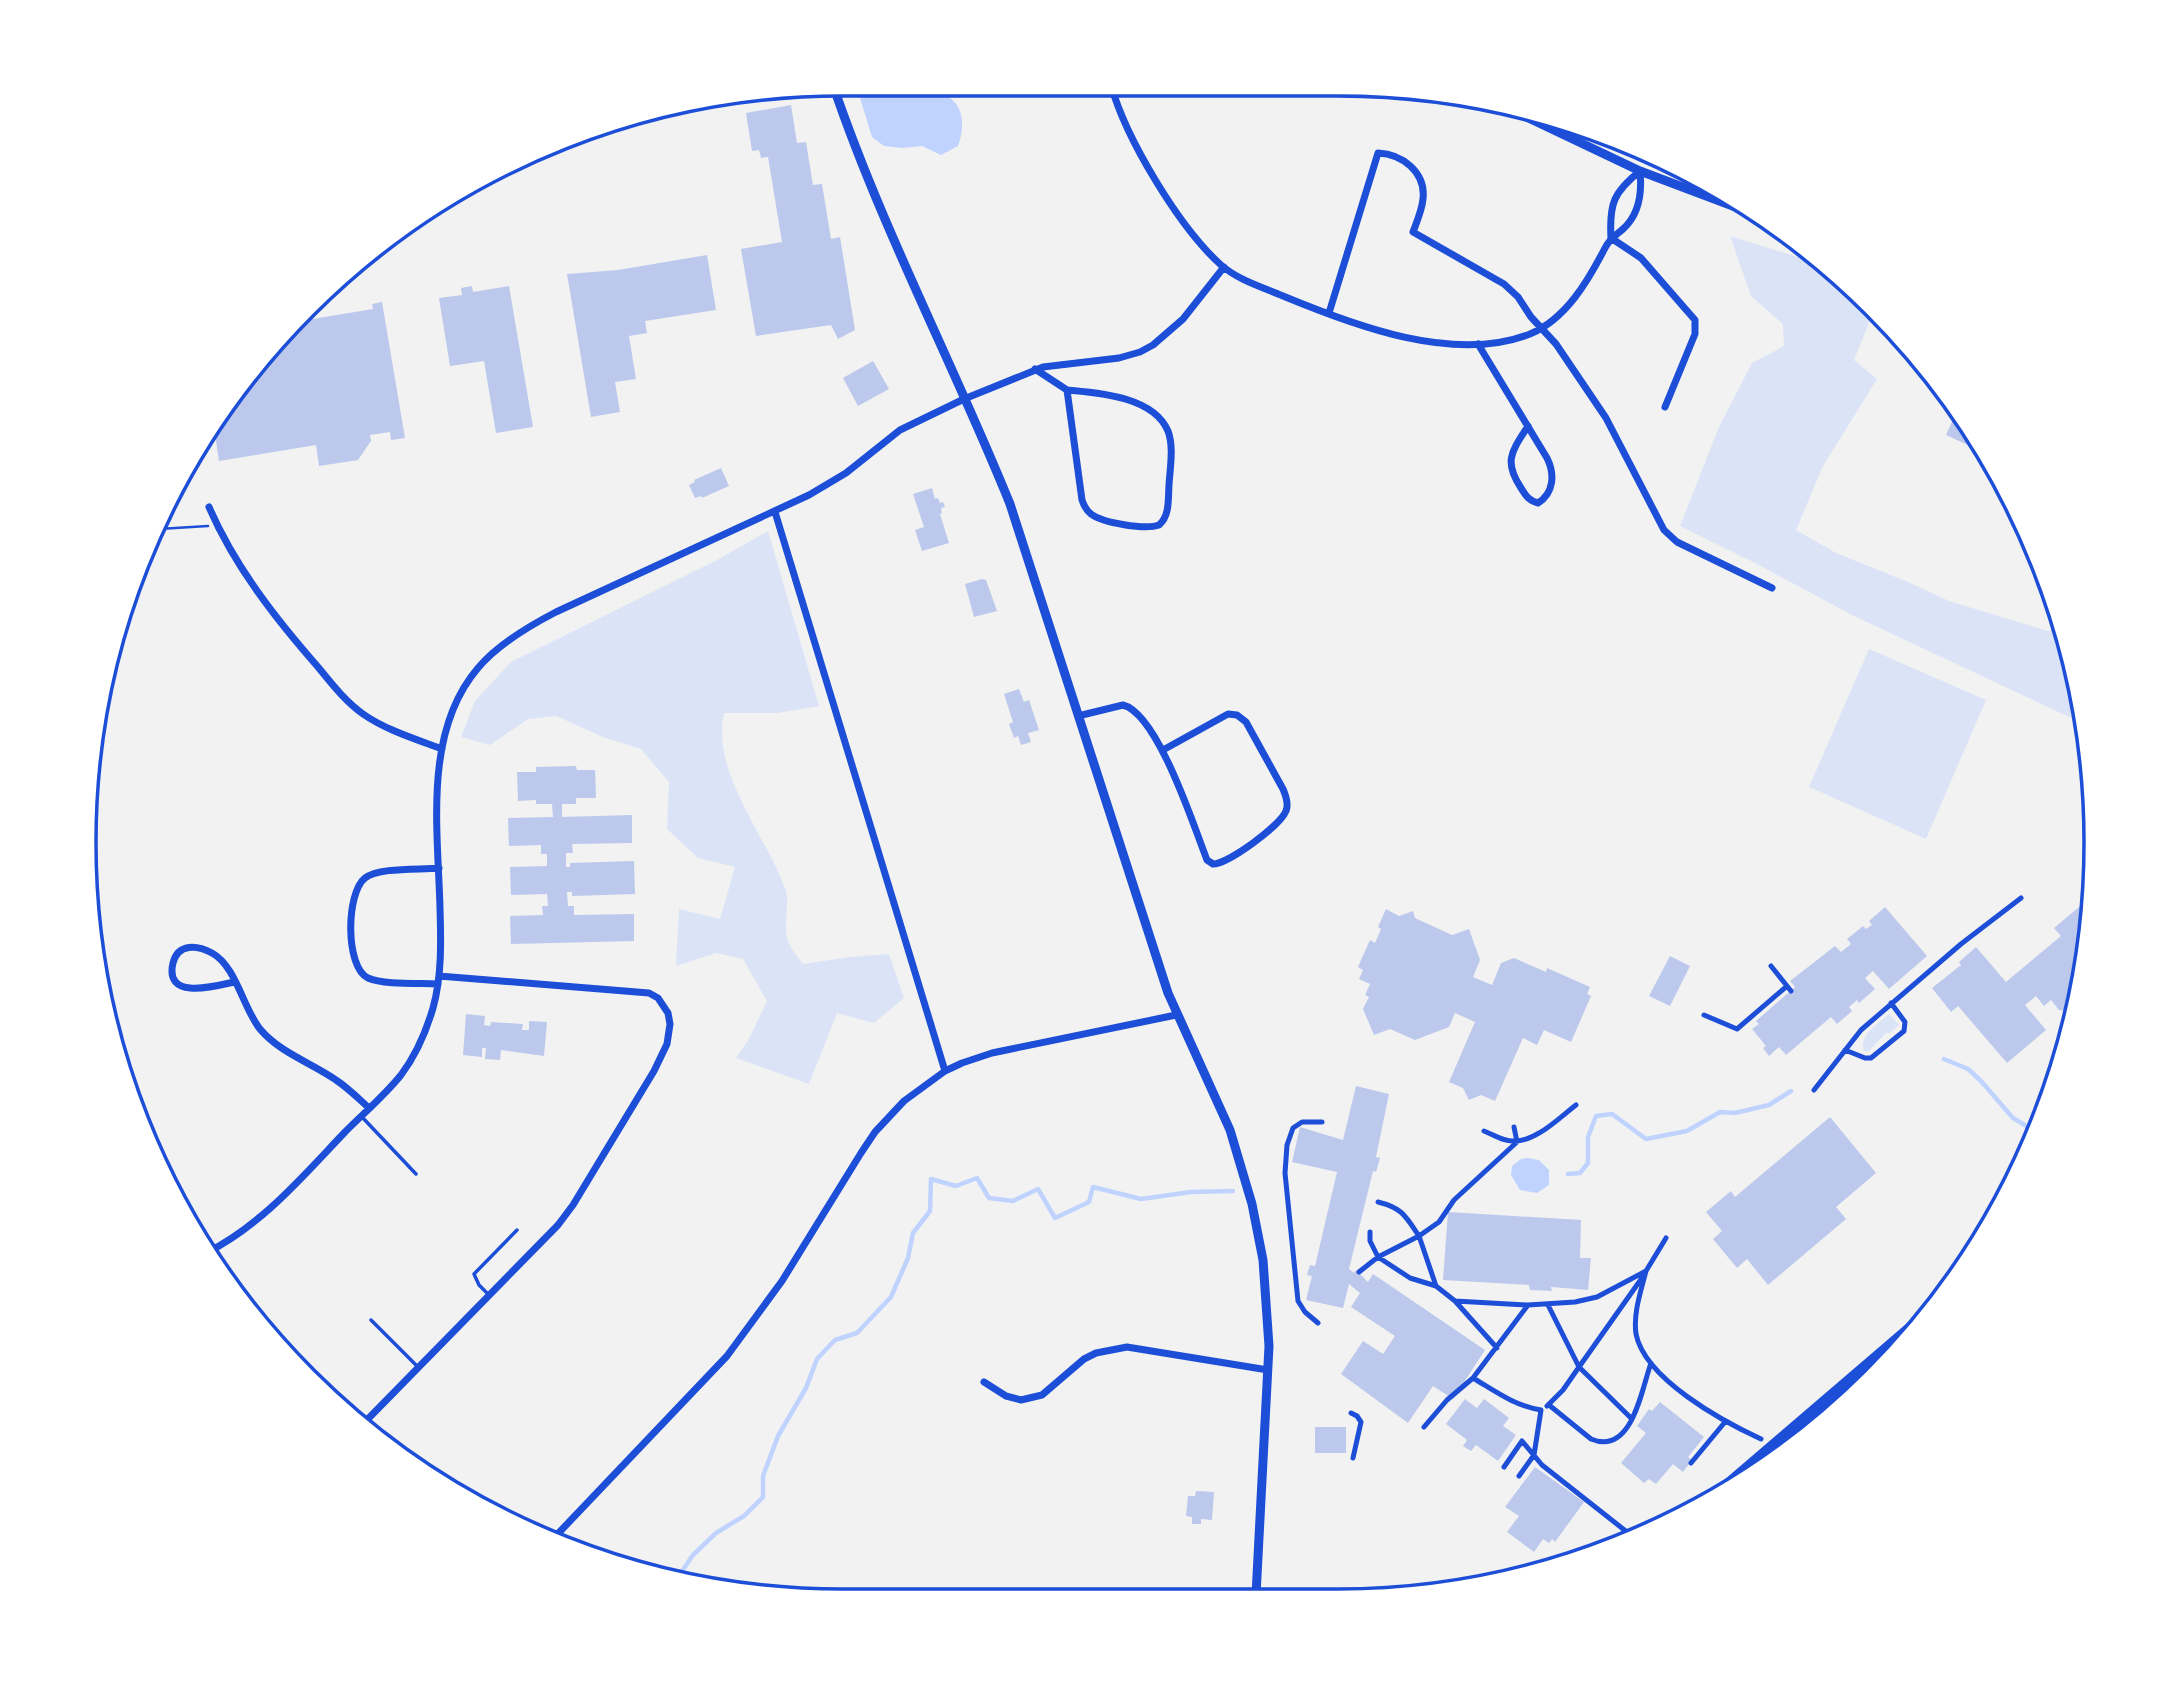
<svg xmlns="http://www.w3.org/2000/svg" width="2180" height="1685" font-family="Cabin,sans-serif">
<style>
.green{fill:#dbe4f7}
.water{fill:#bfd3fe}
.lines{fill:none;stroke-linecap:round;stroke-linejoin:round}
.stream{stroke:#bfd3fe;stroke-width:4.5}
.building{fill:#bdc9ec}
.path{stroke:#1d4ed8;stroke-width:2.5}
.service{stroke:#1d4ed8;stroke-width:3.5}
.pedestrian{stroke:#1d4ed8;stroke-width:5}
.minor{stroke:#1d4ed8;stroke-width:7}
.tertiary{stroke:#1d4ed8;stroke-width:9}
.primary{stroke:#1d4ed8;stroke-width:12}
.rim{fill:none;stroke:#1d4ed8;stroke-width:3.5}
</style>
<rect width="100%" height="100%" fill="#f2f2f2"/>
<!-- green -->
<path class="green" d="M 1730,236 L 1827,266 L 1874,311 L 1854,360 L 1877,379 L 1823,466 L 1796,530 L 1836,553 L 1908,582 L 1949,601 L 2048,631 L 2062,629 L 2081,695 L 2084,724 L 1852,615 L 1755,563 L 1680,526 L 1719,427 L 1752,363 L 1784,346 L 1783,324 L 1751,296 Z
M 768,531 L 819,706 L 777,713 L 724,713 C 711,772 765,834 785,888 C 791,904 782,925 788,941 C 791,949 798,957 803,964 L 850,957 L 889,954 L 904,998 L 874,1023 L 837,1013 L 809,1084 L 736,1058 L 749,1039 L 767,1001 L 743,959 L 716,953 L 676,966 L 679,909 L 720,919 L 735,867 L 698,858 L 667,829 L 669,782 L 641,749 L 603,737 L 556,716 L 528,719 L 490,745 L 461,737 L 475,701 L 511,662 L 717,560 Z
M 1869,649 L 1986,700 L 1926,839 L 1809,787 Z
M 1889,1014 L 1899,1025 L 1890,1033 L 1886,1033 L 1869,1051 L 1864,1051 C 1858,1035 1878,1024 1889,1014 Z"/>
<!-- water -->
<path class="water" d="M 877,84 C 891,84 902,88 916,91 C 923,92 930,91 938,93 C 964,99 966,124 958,146 L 941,155 L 922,146 L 902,148 L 884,146 L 872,137 L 860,98 L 869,87 Z
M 1528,1158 L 1539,1160 L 1549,1170 L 1549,1185 L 1537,1193 L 1520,1190 L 1511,1175 L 1512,1166 L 1521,1159 Z"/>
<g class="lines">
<!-- stream -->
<path class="stream" d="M 1944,1059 L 1968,1069 L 1981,1081 L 2013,1118 L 2038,1133
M 1568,1174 L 1580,1173 L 1588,1163 L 1588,1137 L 1596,1116 L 1612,1114 L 1646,1139 L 1687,1131 L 1720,1112 L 1735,1113 L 1769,1105 L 1791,1091
M 678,1577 L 693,1555 L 716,1533 L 744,1516 L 763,1497 L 763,1476 L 778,1436 L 806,1388 L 817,1359 L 835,1340 L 857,1333 L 891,1297 L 908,1258 L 913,1233 L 930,1211 L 931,1179 L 956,1186 L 977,1178 L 989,1198 L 1013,1201 L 1038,1189 L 1055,1218 L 1089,1202 L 1093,1187 L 1141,1199 L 1191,1192 L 1233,1191"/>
</g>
<!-- building -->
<path class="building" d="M 791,105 L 797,143 L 806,142 L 813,185 L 822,184 L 831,239 L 840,237 L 855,330 L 838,339 L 831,325 L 756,336 L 741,249 L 782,242 L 768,157 L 761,158 L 759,150 L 752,151 L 746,113 Z
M 707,255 L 716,310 L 645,321 L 647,333 L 629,336 L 636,379 L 615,382 L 620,412 L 591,417 L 567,274 L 618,270 Z
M 472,286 L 473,292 L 509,286 L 533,427 L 496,433 L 484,361 L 450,366 L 439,298 L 462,295 L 461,288 Z
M 382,302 L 405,438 L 391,440 L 390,432 L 370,435 L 371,441 L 358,460 L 319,466 L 316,445 L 219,461 L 214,427 L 218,426 L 217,422 L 294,322 L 373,309 L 372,304 Z
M 873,361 L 889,389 L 858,406 L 843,378 Z
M 1958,408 L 1968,421 L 1985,453 L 1946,435 Z
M 721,468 L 729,486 L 702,498 L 701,496 L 695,498 L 689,485 L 695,482 L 694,480 Z
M 932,488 L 935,499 L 938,498 L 940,503 L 943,502 L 945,507 L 941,508 L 942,513 L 940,514 L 949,543 L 922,551 L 915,530 L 924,527 L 913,494 Z
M 982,579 L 986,580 L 997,611 L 974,617 L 965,584 Z
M 1019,689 L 1024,702 L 1029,700 L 1039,730 L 1028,733 L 1031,742 L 1021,745 L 1018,736 L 1014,738 L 1009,724 L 1013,722 L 1004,694 Z
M 576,766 L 577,770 L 595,770 L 596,798 L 576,798 L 576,804 L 562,804 L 562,817 L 632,815 L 632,843 L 572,844 L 573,853 L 566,853 L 566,867 L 570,867 L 570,863 L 634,861 L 635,894 L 572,896 L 572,892 L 567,892 L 568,906 L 574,906 L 574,915 L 634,914 L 634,941 L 511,944 L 510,916 L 543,915 L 542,906 L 548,906 L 547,894 L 511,895 L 510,867 L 547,866 L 547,854 L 541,854 L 541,845 L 509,846 L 508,818 L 553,817 L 552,804 L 536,804 L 536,800 L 518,801 L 517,772 L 536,772 L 536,767 Z
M 2091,897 L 2081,991 L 2075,1011 L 2059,1010 L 2051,1000 L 2044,1006 L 2036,996 L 2025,1005 L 2046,1030 L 2007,1063 L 1958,1006 L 1951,1012 L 1932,988 L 1961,965 L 1959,962 L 1976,947 L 2006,982 L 2061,936 L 2054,928 Z
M 1885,907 L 1927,956 L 1889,989 L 1873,971 L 1865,978 L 1875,989 L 1859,1003 L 1857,1000 L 1849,1007 L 1852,1011 L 1837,1024 L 1831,1017 L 1786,1055 L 1779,1047 L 1769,1056 L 1763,1048 L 1766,1046 L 1752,1029 L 1759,1024 L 1756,1021 L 1795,987 L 1790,981 L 1835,946 L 1841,952 L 1851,944 L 1847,939 L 1863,926 L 1866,929 L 1872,925 L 1869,921 Z
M 1386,909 L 1399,916 L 1413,911 L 1415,918 L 1452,935 L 1469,929 L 1480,960 L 1473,977 L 1492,985 L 1501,963 L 1514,958 L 1546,972 L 1547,968 L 1590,987 L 1587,994 L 1591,996 L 1571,1042 L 1544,1030 L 1537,1045 L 1523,1038 L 1495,1101 L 1481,1095 L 1469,1100 L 1463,1088 L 1449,1082 L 1475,1022 L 1455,1013 L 1449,1027 L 1415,1040 L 1390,1029 L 1374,1035 L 1363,1009 L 1369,997 L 1365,995 L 1370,984 L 1359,979 L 1363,970 L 1358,967 L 1370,940 L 1375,943 L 1381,929 L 1378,927 Z
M 1670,956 L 1690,966 L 1670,1006 L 1649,996 Z
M 466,1014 L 485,1016 L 484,1025 L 490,1026 L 491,1022 L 523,1024 L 522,1030 L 529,1030 L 529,1021 L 547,1022 L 544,1056 L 501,1050 L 500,1060 L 485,1059 L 486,1048 L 482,1048 L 482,1057 L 463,1055 Z
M 1356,1086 L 1389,1094 L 1376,1157 L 1380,1158 L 1376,1172 L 1373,1171 L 1349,1269 L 1354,1273 L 1356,1270 L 1368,1282 L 1373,1274 L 1485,1350 L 1453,1399 L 1433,1386 L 1408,1423 L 1341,1374 L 1363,1341 L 1383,1354 L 1395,1336 L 1351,1307 L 1360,1293 L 1349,1284 L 1343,1308 L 1306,1300 L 1312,1276 L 1307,1275 L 1310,1265 L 1315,1266 L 1337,1172 L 1292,1162 L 1300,1127 L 1343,1140 Z
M 1830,1117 L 1876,1173 L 1836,1207 L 1846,1219 L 1768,1285 L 1747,1259 L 1737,1268 L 1713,1239 L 1722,1231 L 1706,1212 L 1731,1191 L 1735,1197 Z
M 1448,1212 L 1581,1220 L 1580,1258 L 1591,1258 L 1588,1290 L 1551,1287 L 1552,1291 L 1530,1290 L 1529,1285 L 1443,1280 Z
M 1465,1399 L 1477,1408 L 1484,1399 L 1509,1418 L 1503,1426 L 1516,1435 L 1498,1461 L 1476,1445 L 1471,1451 L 1463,1446 L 1467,1440 L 1446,1424 Z
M 1660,1402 L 1704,1437 L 1688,1457 L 1692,1460 L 1683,1472 L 1673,1464 L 1656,1484 L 1649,1479 L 1644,1483 L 1621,1463 L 1646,1433 L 1637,1426 L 1649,1409 L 1652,1411 Z
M 1315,1427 L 1346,1427 L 1346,1453 L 1315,1453 Z
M 1535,1467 L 1584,1502 L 1555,1542 L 1552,1539 L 1549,1543 L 1543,1539 L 1534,1552 L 1507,1532 L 1519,1516 L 1505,1507 Z
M 1196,1491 L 1214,1492 L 1212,1520 L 1201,1519 L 1201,1524 L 1192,1524 L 1192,1517 L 1186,1516 L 1188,1496 L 1195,1496 Z"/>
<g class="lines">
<!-- path -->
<path class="path" d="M 159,529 L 208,526"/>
<!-- service -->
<path class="service" d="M 362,1117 L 416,1174
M 489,1295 L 479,1285 L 474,1274 L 517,1230
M 371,1320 L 417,1366"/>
<!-- pedestrian -->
<path class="pedestrian" d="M 1771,966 L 1787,986
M 1704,1015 L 1737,1029 L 1787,986 L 1791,991
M 1845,1050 L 1865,1058 L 1871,1058 L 1904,1031 L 1905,1022 L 1891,1003
M 1814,1090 L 1861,1030 L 1961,944 L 2021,898
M 1484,1131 C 1494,1135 1504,1142 1515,1141 C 1537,1141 1560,1117 1576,1105
M 1370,1232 L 1370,1241 L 1378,1257 L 1410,1278 L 1436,1286 L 1455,1301 L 1497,1348
M 1646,1271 C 1641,1291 1633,1313 1636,1334 C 1645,1379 1722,1421 1761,1439
M 1359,1272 L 1378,1257 L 1419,1236 C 1405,1215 1402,1208 1378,1202
M 1436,1286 L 1419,1236 L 1439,1222 L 1454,1200 L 1517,1142 L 1514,1127
M 1455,1301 L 1528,1305
M 1548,1305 L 1579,1367 L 1644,1275
M 1318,1323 L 1305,1312 L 1298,1301 L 1285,1173 L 1287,1145 L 1293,1128 L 1302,1122 L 1322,1122
M 1473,1378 C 1495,1391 1515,1406 1541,1410 L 1534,1455 L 1519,1476
M 1549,1405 L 1591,1439 C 1632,1456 1641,1391 1651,1363
M 1547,1406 L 1563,1390 L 1579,1367 L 1632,1419
M 1351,1413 L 1357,1416 L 1361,1422 L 1353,1458
M 1424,1427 L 1447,1400 L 1473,1378 L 1528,1305 L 1575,1302 L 1597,1297 L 1646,1271 L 1666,1238
M 1691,1463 L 1725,1422
M 1504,1467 L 1522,1441 L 1542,1465 L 1632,1536
M 1434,1595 L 1444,1583"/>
<!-- minor -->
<path class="minor" d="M 1111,85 C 1126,139 1179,227 1221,265 C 1238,280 1262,287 1283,296 C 1353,325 1454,364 1530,334 C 1566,319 1588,281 1605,248 C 1610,238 1615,236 1623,229 C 1640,214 1642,191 1640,171
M 1611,238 L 1641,258 L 1695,320 L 1695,334 L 1665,407
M 1611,238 C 1609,203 1614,192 1640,171
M 1329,313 L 1378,153 C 1402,154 1426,172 1423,199 C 1422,210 1417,221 1413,232 L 1504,284 L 1518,297 L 1531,317 L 1556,344 L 1606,418 L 1664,530 L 1677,542 L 1772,588
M 1478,344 L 1547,458 C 1555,474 1554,493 1538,503 C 1529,501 1526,496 1521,488 C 1503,461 1512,451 1528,426
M 1035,369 L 1067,390 L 1082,500 C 1084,506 1086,510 1091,514 C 1103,523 1145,530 1159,525 C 1170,516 1168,499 1169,485 C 1170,468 1174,447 1168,431 C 1153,396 1098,393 1067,390
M 209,507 C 235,567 276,619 318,667 C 332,684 345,701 363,714 C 386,730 415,739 442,749
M 775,512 L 945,1071
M 1078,716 L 1123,705 C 1158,714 1194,827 1207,860 L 1213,864 C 1228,864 1280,826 1286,811 C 1289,804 1286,796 1283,789 L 1246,722 L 1237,715 L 1228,714 L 1163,750
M 234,982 C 216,986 164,1001 173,963 C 178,943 197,945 212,953 C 236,966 243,1008 260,1029 C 280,1053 312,1063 336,1080 C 348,1088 358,1098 369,1108
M 438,984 C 419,983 384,985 368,978 C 345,967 346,893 365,878 C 379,867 420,870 439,868
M 206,1253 C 262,1225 303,1176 345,1132 C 364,1113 385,1095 401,1075 C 416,1055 426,1032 433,1008 C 442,976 441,941 440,908 C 438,830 423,732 478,668 C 498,644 529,626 556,612 L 809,495 L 846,473 L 900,430 L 964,399 L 1043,367 L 1119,358 L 1140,352 L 1153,345 L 1183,319 L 1224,267
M 984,1382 L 1006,1396 L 1021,1400 L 1042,1395 L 1084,1359 L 1096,1353 L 1127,1347 L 1268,1370
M 362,1425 L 558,1225 L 573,1205 L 654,1071 L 667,1044 L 670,1024 L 668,1013 L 658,998 L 649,993 L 439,976
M 550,1542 L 727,1356 L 782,1281 L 861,1153 L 875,1132 L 904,1101 L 945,1071 L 962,1063 L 992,1053 L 1176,1015"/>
<!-- tertiary -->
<path class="tertiary" d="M 833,85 C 882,229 953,363 1010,504 L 1168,993 L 1230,1130 L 1252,1204 L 1263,1260 L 1269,1346 L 1256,1595
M 1499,104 L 1640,171 L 1762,217"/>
<!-- primary -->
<path class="primary" d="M 1718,1493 L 1928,1313"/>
</g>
<!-- crop -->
<path d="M0 0H2180V1685H0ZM842 96H1338A746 746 0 0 1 2084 842V843A746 746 0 0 1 1338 1589H842A746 746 0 0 1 96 843V842A746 746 0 0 1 842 96Z" fill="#fff" fill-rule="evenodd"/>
<path class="rim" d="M842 96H1338A746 746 0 0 1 2084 842V843A746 746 0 0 1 1338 1589H842A746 746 0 0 1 96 843V842A746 746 0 0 1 842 96Z"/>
</svg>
